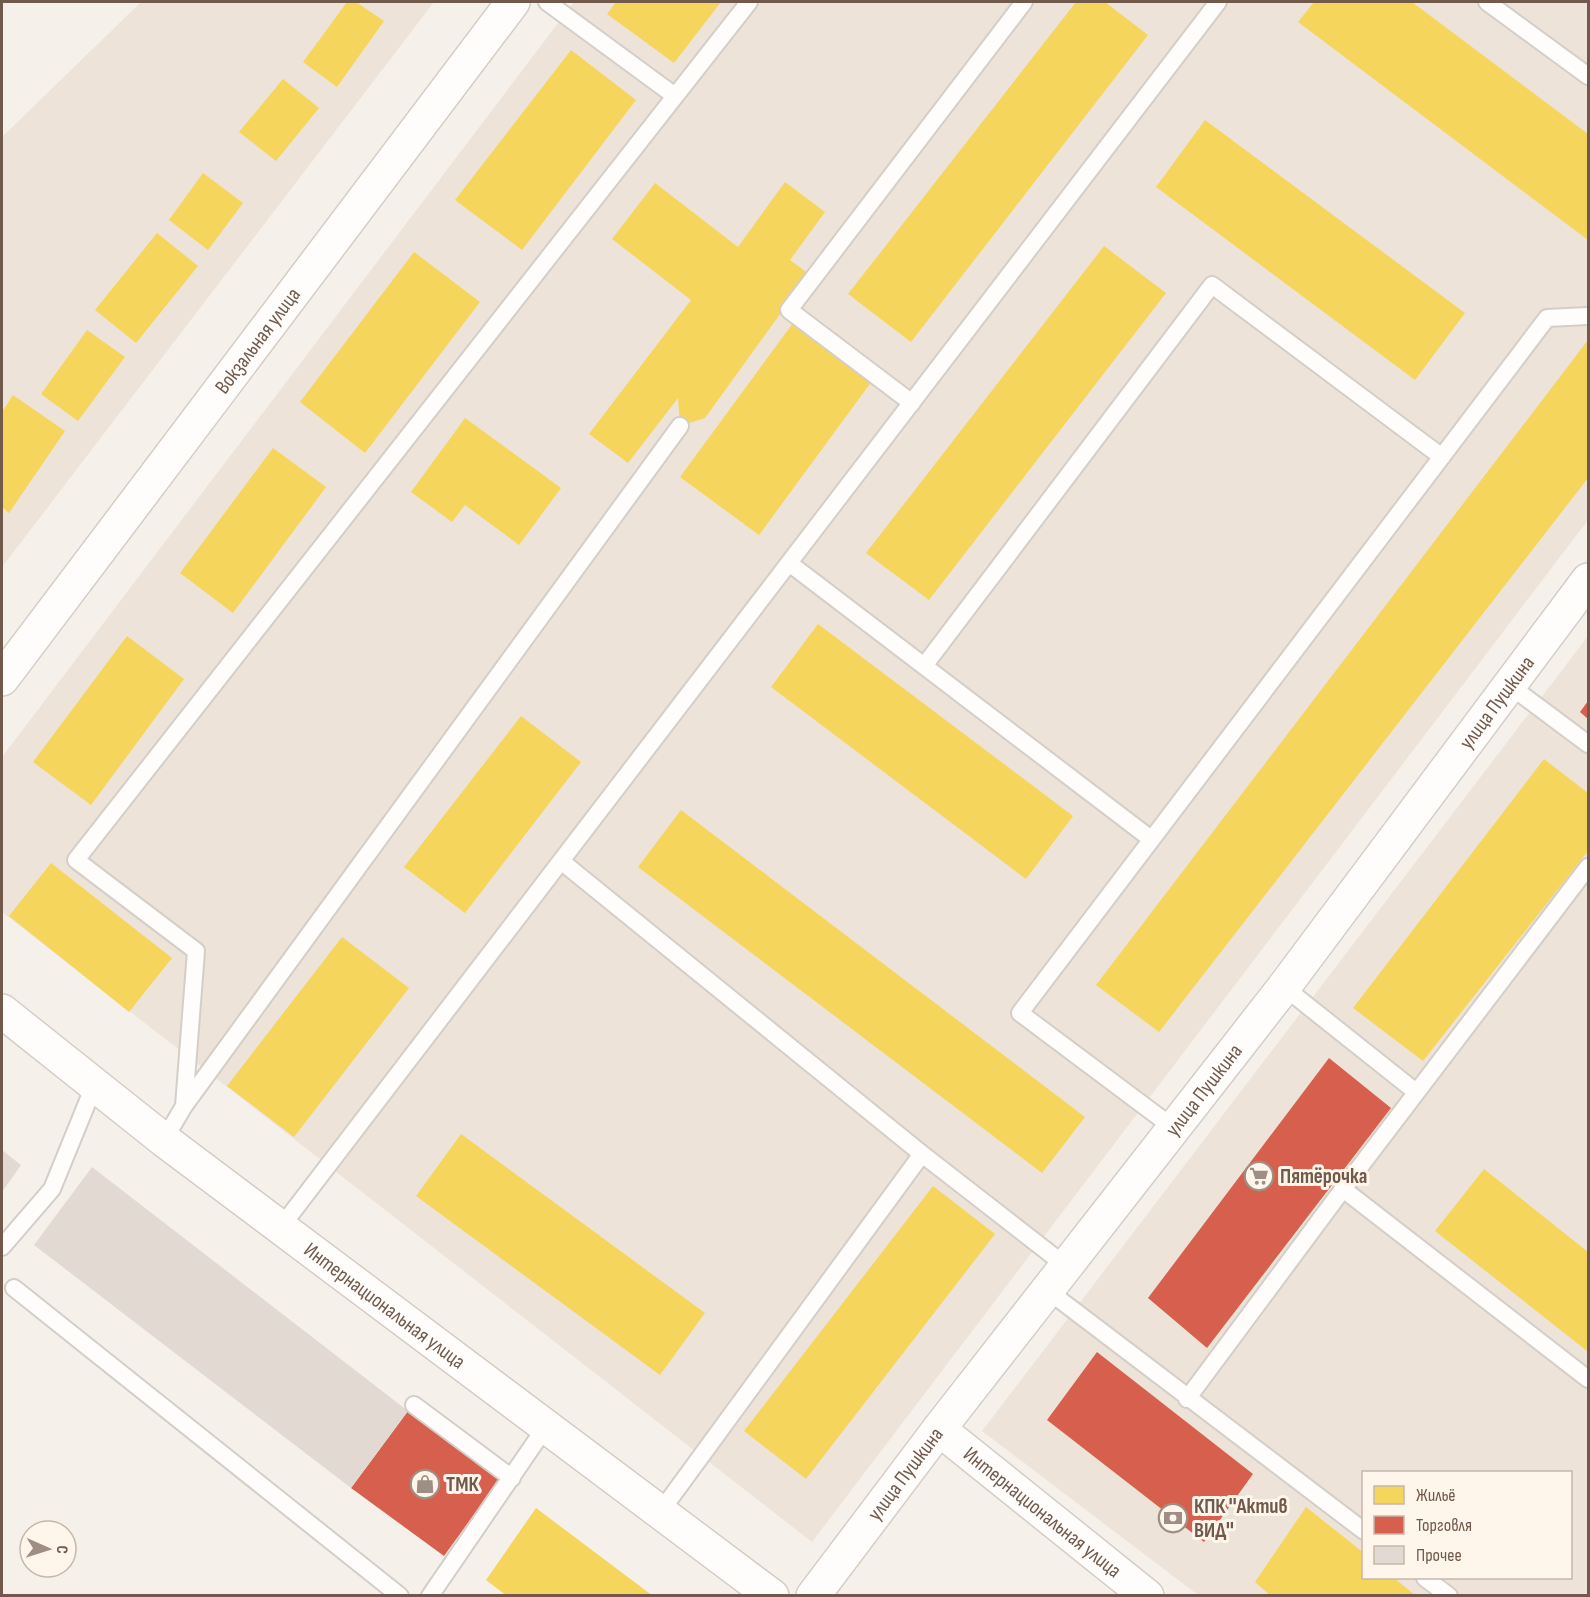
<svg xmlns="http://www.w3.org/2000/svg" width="1590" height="1597" font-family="'Sofia Sans Condensed',sans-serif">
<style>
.residential{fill:#eee3d8;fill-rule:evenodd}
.homes{fill:#f6d55c}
.shops{fill:#d6604d}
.building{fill:#e2d9d2}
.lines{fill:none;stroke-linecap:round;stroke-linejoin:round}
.lane-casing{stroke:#d4cec8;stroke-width:20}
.street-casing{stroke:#d4cec8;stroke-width:36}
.secondary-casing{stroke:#d5cdc6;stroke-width:36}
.lane{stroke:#fefdfc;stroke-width:16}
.street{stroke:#fefdfc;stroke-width:33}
.secondary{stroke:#fefdfc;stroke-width:33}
.labels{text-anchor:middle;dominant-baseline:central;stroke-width:6;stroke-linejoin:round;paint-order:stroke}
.street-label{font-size:21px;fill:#71594c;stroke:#fef6eb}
.poi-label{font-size:21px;font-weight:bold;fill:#71594c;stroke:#fef6eb;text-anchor:start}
</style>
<rect width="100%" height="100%" fill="#f5f1ea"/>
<!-- residential -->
<path class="residential" d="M 141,2 L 434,2 L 2,567 L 2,137 Z
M 574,2 L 1588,2 L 1588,520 L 812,1542 L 2,912 L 2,757 Z
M 1588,636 L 1588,1595 L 1198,1595 L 982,1431 ZM 1364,1472 L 1570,1472 L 1570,1578 L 1364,1578 Z"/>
<!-- homes -->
<path class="homes" d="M 347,2 L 356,2 L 384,21 L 337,87 L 303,62 Z
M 616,2 L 721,2 L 674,63 L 607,14 Z
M 1076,2 L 1105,2 L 1148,35 L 911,342 L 848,294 Z
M 1314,2 L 1412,2 L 1588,134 L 1588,240 L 1298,22 Z
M 571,50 L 636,100 L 522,250 L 455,200 Z
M 283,79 L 319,108 L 276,161 L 239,132 Z
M 1205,120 L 1465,313 L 1415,380 L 1156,187 Z
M 203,173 L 243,203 L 208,250 L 169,220 Z
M 785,182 L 825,212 L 790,260 L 809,274 L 705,418 L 680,426 L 678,398 L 628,463 L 589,434 L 691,300 L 612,239 L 655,183 L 738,247 Z
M 157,233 L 198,266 L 136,343 L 95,310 Z
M 1104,246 L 1166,293 L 929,600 L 866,553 Z
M 414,252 L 480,302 L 365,453 L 300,402 Z
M 793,323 L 872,381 L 759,535 L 680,477 Z
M 87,330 L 125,357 L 78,421 L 41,394 Z
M 1588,340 L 1588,478 L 1159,1032 L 1096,985 Z
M 13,395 L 65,431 L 9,513 L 2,507 L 2,412 Z
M 465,418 L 561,488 L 519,545 L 465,505 L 452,522 L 411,492 Z
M 273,448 L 326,487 L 233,613 L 180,573 Z
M 818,624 L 1073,816 L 1026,879 L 771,687 Z
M 127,636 L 184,679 L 91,805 L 33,762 Z
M 521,716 L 581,762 L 465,913 L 404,867 Z
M 1544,759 L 1588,793 L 1588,851 L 1423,1061 L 1353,1008 Z
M 681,810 L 1085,1117 L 1042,1173 L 638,867 Z
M 51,863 L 172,958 L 129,1012 L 9,916 Z
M 342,937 L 409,988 L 294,1137 L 227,1086 Z
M 461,1134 L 705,1313 L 660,1375 L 416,1196 Z
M 1484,1169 L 1588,1252 L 1587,1351 L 1435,1231 Z
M 933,1186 L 995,1234 L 806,1479 L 744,1431 Z
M 1306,1507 L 1364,1553 L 1364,1578 L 1394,1578 L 1416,1596 L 1271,1596 L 1255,1582 Z
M 536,1508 L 653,1596 L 507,1596 L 486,1580 Z"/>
<!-- shops -->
<path class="shops" d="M 1588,701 L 1588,719 L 1580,712 Z
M 1329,1058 L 1391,1108 L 1207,1348 L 1148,1298 Z
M 1097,1352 L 1253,1474 L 1204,1542 L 1047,1420 Z
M 408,1411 L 499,1480 L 444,1556 L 351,1488 Z"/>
<!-- building -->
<path class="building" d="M 2,1150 L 21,1165 L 2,1192 Z
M 92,1167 L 408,1411 L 351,1488 L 34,1245 Z"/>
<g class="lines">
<!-- lane casing -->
<g class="lane-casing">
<path id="lane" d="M 547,2 L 675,96
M 1487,2 L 1588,76
M 912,403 L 789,310 L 1024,2
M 789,563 L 1151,839
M 924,666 L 1212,285 L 1442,457
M 1509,685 L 1588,744
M 561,861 L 922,1154 L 1066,1266
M 1284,987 L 1416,1092
M 184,1106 L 196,951 L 76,860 L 749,2
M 1175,1129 L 1020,1013 L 1547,318 L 1588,316
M 164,1140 L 184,1106 L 680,426
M 1343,1189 L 1588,1379
M 281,1227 L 1218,2
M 2,1247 L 52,1189 L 94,1086
M 14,1288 L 400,1596
M 1047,1290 L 1364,1531
M 1187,1399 L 1343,1189 L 1588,867
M 414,1405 L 512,1478
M 661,1511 L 922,1154
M 1425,1578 L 1449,1596
M 430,1596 L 547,1425"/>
</g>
<!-- street casing -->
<g class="street-casing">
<g id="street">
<path id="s1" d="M 939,1429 L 1284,987 L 1588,580"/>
</g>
</g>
<!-- secondary casing -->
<g class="secondary-casing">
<g id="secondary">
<path id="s2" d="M 2,679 L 513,2"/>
<path id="s3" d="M 2,1011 L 164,1140 L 772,1596"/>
<path id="s4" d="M 813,1596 L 939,1429 L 1147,1596"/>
</g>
</g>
<!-- lane -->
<use href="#lane" class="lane"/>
<!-- street -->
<use href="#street" class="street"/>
<!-- secondary -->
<use href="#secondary" class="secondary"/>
</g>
<!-- icons -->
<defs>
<g id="supermarket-ring" transform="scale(1.5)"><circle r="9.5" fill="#fef6eb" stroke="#9f8e83" stroke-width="1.5"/><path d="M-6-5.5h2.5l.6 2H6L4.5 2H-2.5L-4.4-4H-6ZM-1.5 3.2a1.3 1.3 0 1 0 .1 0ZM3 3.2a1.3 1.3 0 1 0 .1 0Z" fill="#9f8e83"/></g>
<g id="shop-ring" transform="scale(1.5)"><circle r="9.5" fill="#fef6eb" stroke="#9f8e83" stroke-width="1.5"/><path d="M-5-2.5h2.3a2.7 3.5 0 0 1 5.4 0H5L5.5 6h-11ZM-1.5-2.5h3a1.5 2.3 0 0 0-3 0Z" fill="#9f8e83"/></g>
<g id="bank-ring" transform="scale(1.5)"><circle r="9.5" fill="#fef6eb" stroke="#9f8e83" stroke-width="1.5"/><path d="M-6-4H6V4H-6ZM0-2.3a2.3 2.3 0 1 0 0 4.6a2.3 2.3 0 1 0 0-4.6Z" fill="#9f8e83"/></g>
</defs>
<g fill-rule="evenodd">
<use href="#supermarket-ring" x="1259" y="1176"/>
<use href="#shop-ring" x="425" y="1484"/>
<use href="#bank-ring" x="1173" y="1518"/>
</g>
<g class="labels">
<!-- street labels -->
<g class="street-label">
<text stroke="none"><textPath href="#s2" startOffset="424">Вокзальная улица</textPath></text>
<text stroke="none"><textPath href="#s1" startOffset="916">улица Пушкина</textPath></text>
<text stroke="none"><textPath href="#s1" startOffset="430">улица Пушкина</textPath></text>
<text stroke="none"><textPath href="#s3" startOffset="483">Интернациональная улица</textPath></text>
<text stroke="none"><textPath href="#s4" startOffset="153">улица Пушкина</textPath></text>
<text stroke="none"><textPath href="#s4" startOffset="342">Интернациональная улица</textPath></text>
</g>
<!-- poi labels -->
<g class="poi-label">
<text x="1280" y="1176">Пятёрочка</text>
<text x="446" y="1484">ТМК</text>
<text x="1194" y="1506">КПК ''Актив<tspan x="1194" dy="24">ВИД''</tspan></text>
</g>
</g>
<!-- border -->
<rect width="1590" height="1597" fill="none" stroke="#71594c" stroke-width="6"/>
<!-- legend -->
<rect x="1362" y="1471" width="210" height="108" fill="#fef6eb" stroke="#c6b7ab" stroke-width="1.5"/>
<rect x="1374" y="1486" width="30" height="18" fill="#f6d55c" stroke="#c6b7ab" stroke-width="1.5"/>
<text x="1416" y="1501" font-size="18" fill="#71594c">Жильё</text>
<rect x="1374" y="1516" width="30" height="18" fill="#d6604d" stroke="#c6b7ab" stroke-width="1.5"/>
<text x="1416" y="1531" font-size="18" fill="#71594c">Торговля</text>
<rect x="1374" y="1546" width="30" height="18" fill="#e2d9d2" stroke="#c6b7ab" stroke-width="1.5"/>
<text x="1416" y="1561" font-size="18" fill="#71594c">Прочее</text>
<!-- north arrow -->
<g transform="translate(48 1549) rotate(93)"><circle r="28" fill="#fef6eb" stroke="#c6b7ab" stroke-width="1.5"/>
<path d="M0-4.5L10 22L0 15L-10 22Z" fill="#9f8e83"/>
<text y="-9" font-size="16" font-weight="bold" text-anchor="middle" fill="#71594c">С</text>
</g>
</svg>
